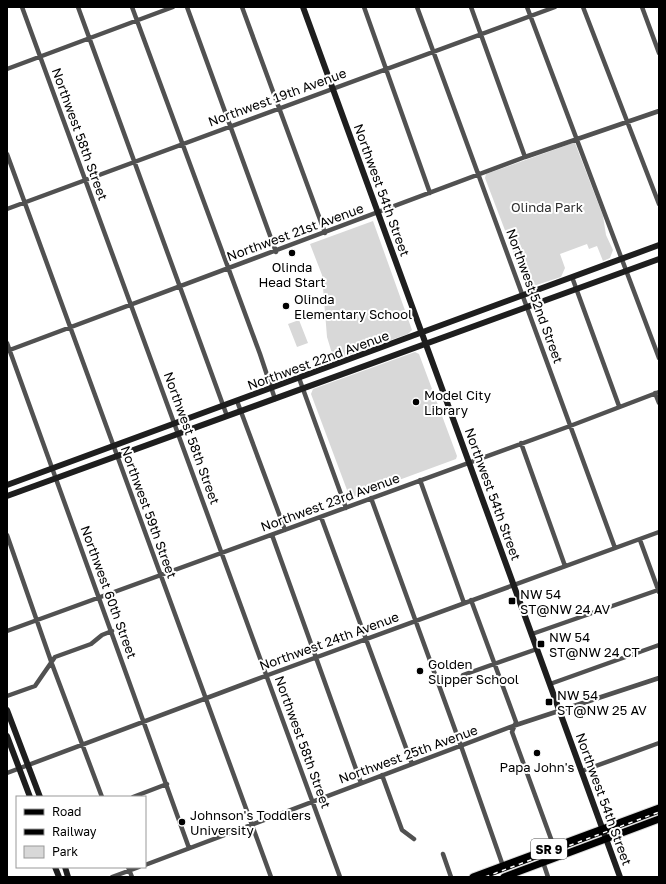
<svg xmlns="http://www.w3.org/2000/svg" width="666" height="884" font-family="'Golos Text',sans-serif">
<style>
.green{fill:#d8d8d8}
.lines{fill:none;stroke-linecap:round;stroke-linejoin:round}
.primary-casing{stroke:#dbdbdb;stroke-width:9}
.minor{stroke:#515151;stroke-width:4.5}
.secondary{stroke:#1e1e1e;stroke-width:6}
.primary{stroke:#000;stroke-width:7}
.rail-casing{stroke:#000;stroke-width:3}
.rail{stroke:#fff;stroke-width:1.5;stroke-dasharray:4.5;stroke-linecap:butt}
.poi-dot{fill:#000;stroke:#fff;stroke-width:1.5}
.labels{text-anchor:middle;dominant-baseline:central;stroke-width:4;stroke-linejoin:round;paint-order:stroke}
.shield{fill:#fff;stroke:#4c4c4c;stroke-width:1}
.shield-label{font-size:12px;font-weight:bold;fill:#000}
.street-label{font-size:13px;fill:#000;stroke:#fff}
.park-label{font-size:13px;fill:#2f2f2f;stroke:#fff}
.poi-label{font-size:13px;fill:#000;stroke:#fff;text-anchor:start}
</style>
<rect width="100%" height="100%" fill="#fff"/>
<!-- green -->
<path class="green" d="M 573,143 L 575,143 L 603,216 L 606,235 L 613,250 L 610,258 L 603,261 L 597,246 L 589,249 L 587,244 L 560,254 L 565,268 L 561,277 L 527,288 L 485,178 L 486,174 Z
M 373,221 L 412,330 L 408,334 L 334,360 L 327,337 L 322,275 L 310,244 Z
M 299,320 L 308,343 L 297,347 L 288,324 Z
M 415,352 L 419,354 L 457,456 L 456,459 L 350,498 L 311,394 L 313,389 Z"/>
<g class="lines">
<!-- primary casing -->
<g class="primary-casing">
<path id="primary" d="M 473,877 L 659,808
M 504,877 L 659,819"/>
</g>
<!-- minor -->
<path class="minor" d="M 22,7 L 340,877
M 78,7 L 227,416
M 132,7 L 260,354 L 275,399
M 187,7 L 276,252
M 242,7 L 325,233
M 364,7 L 430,193
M 417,7 L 615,548
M 471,7 L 525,157
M 527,7 L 659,358
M 583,7 L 659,204
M 642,7 L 659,53
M 7,69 L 173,7
M 7,154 L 271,877
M 7,209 L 555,7
M 572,277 L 619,406
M 7,343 L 189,848
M 7,351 L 525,157 L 659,111
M 299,378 L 346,508
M 655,393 L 659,403
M 237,401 L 285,530
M 521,443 L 565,566
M 420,480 L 464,603
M 371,498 L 461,746 L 503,866
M 321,517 L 412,764
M 7,535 L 52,664 L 102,797
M 272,535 L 361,783
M 640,540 L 659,592
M 471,600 L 516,722 L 512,732 L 554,847
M 7,631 L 570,426 L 659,392
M 532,634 L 658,590
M 463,675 L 537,649
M 550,684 L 659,645
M 7,696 L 35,686 L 55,657 L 91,644 L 102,635 L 112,631
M 582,771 L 659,743
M 7,773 L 268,675 L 659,532
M 382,775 L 402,830 L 414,839
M 133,797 L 167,784
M 443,854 L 451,877
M 543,862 L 548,877
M 145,865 L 513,726 L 659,678
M 128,867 L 132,877
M 112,877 L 139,867"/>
<!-- secondary -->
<path class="secondary" d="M 303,7 L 620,877
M 7,485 L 659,245
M 7,496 L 659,259
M 7,710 L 40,797
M 7,736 L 30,797
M 55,867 L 59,877
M 65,867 L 68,877"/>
<!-- primary -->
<use href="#primary" class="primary"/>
<!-- rail casing -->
<g class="rail-casing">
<path id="rail" d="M 485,877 L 659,812"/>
</g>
<!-- rail -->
<use href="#rail" class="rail"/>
</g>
<!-- markers -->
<g class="poi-dot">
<circle cx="292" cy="253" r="4"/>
<circle cx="286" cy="306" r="4"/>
<circle cx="416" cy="402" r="4"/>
<rect x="508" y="597" width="8" height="8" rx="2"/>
<rect x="537" y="640" width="8" height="8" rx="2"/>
<circle cx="420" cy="671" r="4"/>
<rect x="545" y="698" width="8" height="8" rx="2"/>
<circle cx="537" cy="753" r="4"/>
<circle cx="182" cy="822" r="4"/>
</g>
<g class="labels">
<!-- shield labels -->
<rect class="shield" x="531" y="839" width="36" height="20" rx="3"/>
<g class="shield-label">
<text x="549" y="849">SR 9</text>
</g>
<!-- street labels -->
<g class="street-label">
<text transform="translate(277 97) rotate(-20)">Northwest 19th Avenue</text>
<text transform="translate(80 134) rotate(70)">Northwest 58th Street</text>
<text transform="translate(382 190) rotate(70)">Northwest 54th Street</text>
<text transform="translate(295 232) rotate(-20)">Northwest 21st Avenue</text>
<text transform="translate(535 296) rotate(70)">Northwest 52nd Street</text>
<text transform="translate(318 360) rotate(-20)">Northwest 22nd Avenue</text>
<text transform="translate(192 438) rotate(70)">Northwest 58th Street</text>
<text transform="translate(493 494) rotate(70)">Northwest 54th Street</text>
<text transform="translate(330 502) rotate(-20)">Northwest 23rd Avenue</text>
<text transform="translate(149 512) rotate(70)">Northwest 59th Street</text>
<text transform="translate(109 592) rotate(70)">Northwest 60th Street</text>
<text transform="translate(329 641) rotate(-20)">Northwest 24th Avenue</text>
<text transform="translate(303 742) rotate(70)">Northwest 58th Street</text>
<text transform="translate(408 754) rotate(-20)">Northwest 25th Avenue</text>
<text transform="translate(604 799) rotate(70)">Northwest 54th Street</text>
</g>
<!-- park labels -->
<g class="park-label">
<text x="547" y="207">Olinda Park</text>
</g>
<!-- poi labels -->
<g class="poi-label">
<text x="292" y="267" text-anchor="middle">Olinda<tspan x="292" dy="15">Head Start</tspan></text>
<text x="294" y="299">Olinda<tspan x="294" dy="15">Elementary School</tspan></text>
<text x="424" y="395">Model City<tspan x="424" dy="15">Library</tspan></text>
<text x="520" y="594">NW 54<tspan x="520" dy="15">ST@NW 24 AV</tspan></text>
<text x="549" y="637">NW 54<tspan x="549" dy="15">ST@NW 24 CT</tspan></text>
<text x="428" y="664">Golden<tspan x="428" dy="15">Slipper School</tspan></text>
<text x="557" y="695">NW 54<tspan x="557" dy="15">ST@NW 25 AV</tspan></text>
<text x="537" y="767" text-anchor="middle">Papa John's</text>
<text x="190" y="815">Johnson's Toddlers<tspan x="190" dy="15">University</tspan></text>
</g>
</g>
<!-- border -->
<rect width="666" height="884" fill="none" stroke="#000000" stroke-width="16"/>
<!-- legend -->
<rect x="16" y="796" width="130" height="72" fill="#ffffff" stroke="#999999"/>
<rect x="24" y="809" width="20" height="6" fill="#000000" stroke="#999999"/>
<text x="52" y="816" font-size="12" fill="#000000">Road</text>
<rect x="24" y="829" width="20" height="6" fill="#000000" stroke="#999999"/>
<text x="52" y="836" font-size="12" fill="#000000">Railway</text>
<rect x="24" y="846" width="20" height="12" fill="#d8d8d8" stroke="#999999"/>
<text x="52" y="856" font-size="12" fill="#000000">Park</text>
</svg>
